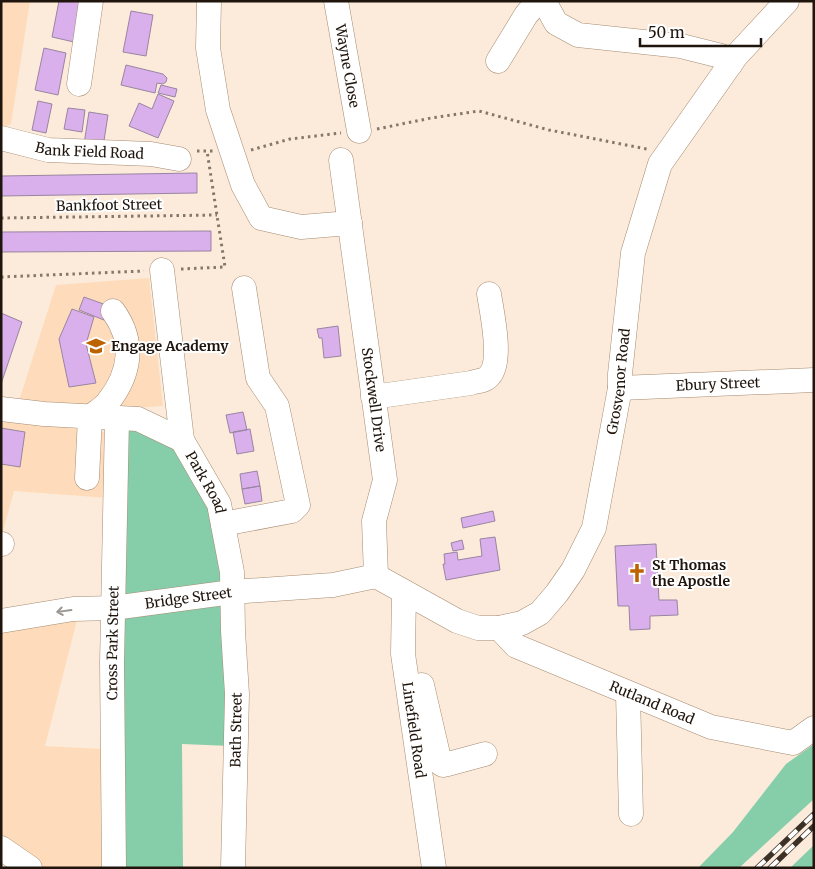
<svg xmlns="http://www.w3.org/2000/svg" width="815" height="869" font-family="Merriweather,serif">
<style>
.built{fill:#fedcbb}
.green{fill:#86ceaa}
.building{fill:#d9afec;stroke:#9985a2}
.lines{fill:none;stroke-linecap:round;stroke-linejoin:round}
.minor-casing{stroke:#a58b72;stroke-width:25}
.path{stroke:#85786b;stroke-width:3;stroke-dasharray:2.5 4;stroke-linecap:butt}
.minor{stroke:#fff;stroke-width:24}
.rail-casing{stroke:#3c3127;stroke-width:5.5}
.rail{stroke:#fff;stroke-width:4;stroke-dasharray:11;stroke-linecap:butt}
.oneway{stroke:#9a9692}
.labels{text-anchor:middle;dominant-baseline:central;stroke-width:4;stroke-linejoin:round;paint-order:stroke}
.street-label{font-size:14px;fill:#1f150c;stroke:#fff}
.poi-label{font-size:14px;font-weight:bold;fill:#1f150c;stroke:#fff;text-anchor:start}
</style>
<rect width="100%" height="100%" fill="#fcebda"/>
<!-- built -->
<path class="built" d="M 1,1 L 30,1 L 11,124 L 1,130 Z
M 149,278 L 163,406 L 103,410 L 17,407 L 56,285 Z
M 1,420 L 112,433 L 109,498 L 14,491 L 3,531 L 1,531 Z
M 78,616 L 45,746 L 102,749 L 105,868 L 29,868 L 1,855 L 1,630 Z"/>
<!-- green -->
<path class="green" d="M 126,424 L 175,449 L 216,505 L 231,746 L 182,744 L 183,868 L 125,868 L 122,598 Z
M 814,744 L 814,799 L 739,868 L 698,868 L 733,832 L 786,764 Z
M 814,845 L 814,868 L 790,868 Z"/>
<!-- building -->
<path class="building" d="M 59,1 L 83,1 L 74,42 L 52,37 Z
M 131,11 L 153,15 L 146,56 L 123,52 Z
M 44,48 L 66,53 L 58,95 L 35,90 Z
M 126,65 L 163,74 L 167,78 L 166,82 L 163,84 L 157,83 L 155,93 L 121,85 Z
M 161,85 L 177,89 L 175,97 L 158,93 Z
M 158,94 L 174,101 L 158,138 L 129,126 L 139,103 L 152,109 Z
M 38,101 L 52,104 L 46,133 L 32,130 Z
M 68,108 L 85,110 L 82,132 L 64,129 Z
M 89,112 L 108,115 L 103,147 L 84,144 Z
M 197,173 L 197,193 L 1,196 L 1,176 Z
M 211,231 L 211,251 L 1,252 L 1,232 Z
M 84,297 L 109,306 L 104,320 L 79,310 Z
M 72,309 L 94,317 L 86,344 L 96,383 L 69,387 L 59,339 Z
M 1,313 L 22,322 L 1,384 Z
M 338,326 L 341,356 L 324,358 L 322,338 L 319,338 L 317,329 Z
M 243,412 L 247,430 L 230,433 L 226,415 Z
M 1,428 L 25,432 L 20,467 L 1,464 Z
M 250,429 L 254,451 L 237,454 L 233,432 Z
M 257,471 L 260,486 L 242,489 L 240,474 Z
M 260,486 L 262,501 L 245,504 L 242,489 Z
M 493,511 L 495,521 L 463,528 L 461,518 Z
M 495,537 L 500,570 L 446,580 L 443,564 L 445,564 L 444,554 L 457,552 L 458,560 L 482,556 L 480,539 Z
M 462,540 L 464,549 L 453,551 L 451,543 Z
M 656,544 L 659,600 L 677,600 L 678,615 L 650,616 L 650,629 L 630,630 L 629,606 L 618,606 L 615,546 Z"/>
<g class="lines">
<!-- minor casing -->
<g class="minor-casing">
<g id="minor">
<path d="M 209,1 L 208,48 L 218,110 L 243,185 L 261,218 L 301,227 L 350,223"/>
<path id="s1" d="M 336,1 L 359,131"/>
<path d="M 544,1 L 556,23 L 578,35 L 681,46 L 721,56 L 730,65"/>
<path d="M 498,61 L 526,15 L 538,1"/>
<path d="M 79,84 L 91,1"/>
<path id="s2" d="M 1,138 L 48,150 L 151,154 L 179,159"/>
<path id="s3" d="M 341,160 L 385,480 L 374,521 L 376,576"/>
<path d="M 162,270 L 182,440"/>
<path id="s4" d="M 620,388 L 814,380"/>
<path d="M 373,397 L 471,383 C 477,381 485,381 489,376 C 503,362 492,313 489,294"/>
<path id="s5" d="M 1,409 L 44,414 L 138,419 L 182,440 L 219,504 L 232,572 L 233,631 L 237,694 L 233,868"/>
<path d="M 87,478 L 90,417 C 96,412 104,408 108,402 C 131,373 135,341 113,311"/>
<path d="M 223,524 L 292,511 L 298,505 L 277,406 L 258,378 L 244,288"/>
<path d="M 1,544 L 2,544"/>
<path id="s6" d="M 376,576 L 457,621 L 478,628 L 499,628 L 522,623 L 540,613 L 557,593 L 573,570 L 594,528 L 620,388 L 620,374 L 633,253 L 660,164 L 736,56 L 787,1"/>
<path id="s7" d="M 404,592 L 403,654 L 434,868"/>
<path id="s8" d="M 1,621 L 73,609 L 113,608 L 232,592 L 333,585 L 376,576"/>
<path id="s9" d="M 499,628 L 516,646 L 711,727 L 793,743 L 814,728"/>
<path d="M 422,685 L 440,763 L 443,765 L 448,764 L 485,754"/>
<path d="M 628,694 L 631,814"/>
<path d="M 1,848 L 30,868"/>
<path id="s10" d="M 114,868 L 112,663 L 117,419"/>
</g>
</g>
<!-- path -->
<path class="path" d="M 377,129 L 431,118 L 479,111 L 549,130 L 647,149
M 251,150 L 290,139 L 341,133
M 197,151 L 213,151
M 1,218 L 217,215
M 181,269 L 225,267 L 207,151
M 1,277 L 144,271"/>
<!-- minor -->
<use href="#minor" class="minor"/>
<!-- rail casing -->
<g class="rail-casing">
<path id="rail" d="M 757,868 L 814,814
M 770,868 L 814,826"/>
</g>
<!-- rail -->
<use href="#rail" class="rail"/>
</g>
<!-- one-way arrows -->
<defs><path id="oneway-shaft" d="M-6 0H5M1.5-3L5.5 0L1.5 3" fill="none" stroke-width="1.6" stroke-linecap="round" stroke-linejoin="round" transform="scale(1.25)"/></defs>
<use class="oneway" href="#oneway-shaft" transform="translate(64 611) rotate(172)"/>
<!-- icons -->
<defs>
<g id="school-bare" transform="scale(1.5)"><path d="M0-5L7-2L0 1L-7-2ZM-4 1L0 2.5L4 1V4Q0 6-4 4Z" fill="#bc6300" stroke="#fff" stroke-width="2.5" paint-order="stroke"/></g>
<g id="church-bare" transform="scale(1.5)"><path d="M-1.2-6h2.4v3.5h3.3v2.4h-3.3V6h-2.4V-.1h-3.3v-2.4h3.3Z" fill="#bc6300" stroke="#fff" stroke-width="2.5" paint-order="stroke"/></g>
</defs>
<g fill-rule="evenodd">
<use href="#school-bare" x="96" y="346"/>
<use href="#church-bare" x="637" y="573"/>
</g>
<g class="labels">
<!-- street labels -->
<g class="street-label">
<text stroke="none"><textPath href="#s1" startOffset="66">Wayne Close</textPath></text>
<text stroke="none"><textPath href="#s2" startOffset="90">Bank Field Road</textPath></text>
<text transform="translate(109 205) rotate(-1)">Bankfoot Street</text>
<text stroke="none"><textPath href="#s6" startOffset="430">Grosvenor Road</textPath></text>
<text stroke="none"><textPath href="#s4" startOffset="98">Ebury Street</textPath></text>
<text stroke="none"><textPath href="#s3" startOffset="242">Stockwell Drive</textPath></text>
<text stroke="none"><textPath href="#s5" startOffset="235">Park Road</textPath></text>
<text stroke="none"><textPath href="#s8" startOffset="189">Bridge Street</textPath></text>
<text stroke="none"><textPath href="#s10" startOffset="225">Cross Park Street</textPath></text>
<text stroke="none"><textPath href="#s9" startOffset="172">Rutland Road</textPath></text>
<text transform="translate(236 730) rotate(-89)">Bath Street</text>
<text stroke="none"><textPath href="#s7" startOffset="139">Linefield Road</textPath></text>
</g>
<!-- poi labels -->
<g class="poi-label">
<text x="111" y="346">Engage Academy</text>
<text x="652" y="565">St Thomas<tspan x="652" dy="16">the Apostle</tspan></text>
</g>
</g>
<!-- border -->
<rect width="815" height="869" fill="none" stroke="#1f150c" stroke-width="5"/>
<!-- scale -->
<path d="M640 38v8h121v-8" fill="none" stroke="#1f150c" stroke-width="2.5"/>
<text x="648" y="38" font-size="15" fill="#1f150c" stroke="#ffffff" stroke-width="4" paint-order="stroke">50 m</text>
</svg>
